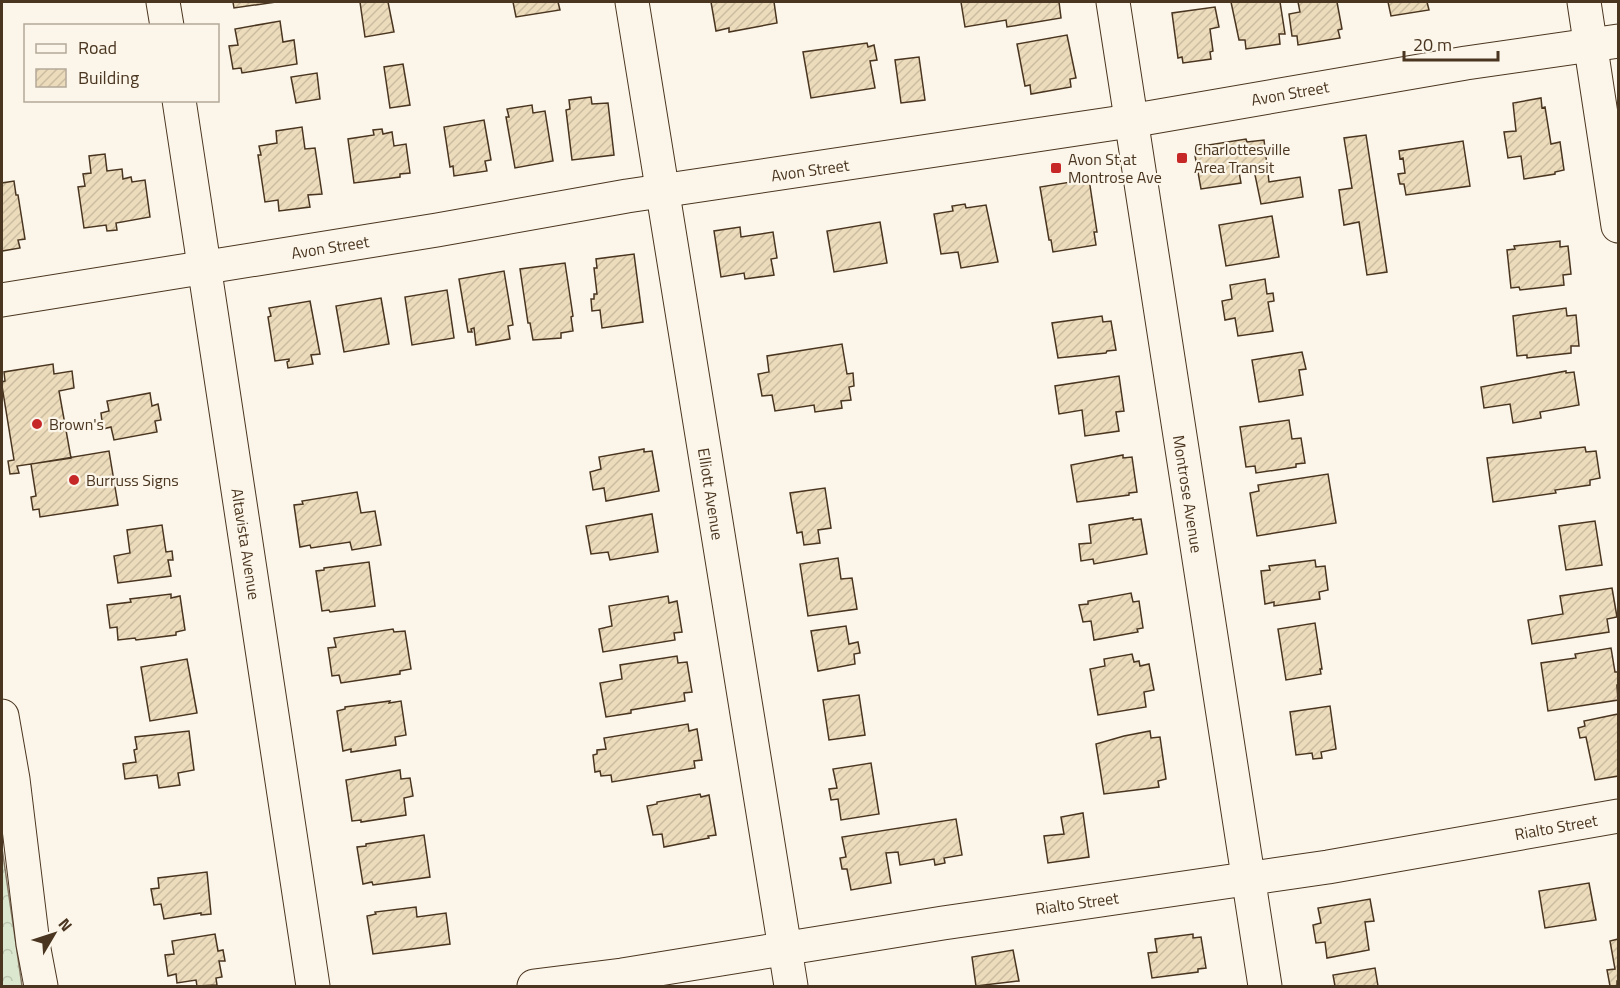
<svg xmlns="http://www.w3.org/2000/svg" width="1620" height="988" font-family="'Titillium Web',sans-serif">
<style>
.park{fill:url(#park-crowns);stroke:#887966;stroke-width:1.5}
.building{fill:url(#building-hatch);stroke:#4a3520;stroke-width:1.5}
.lines{fill:none;stroke-linecap:round;stroke-linejoin:round}
.minor-casing{stroke:#4a3520;stroke-width:35}
.major-casing{stroke:#4a3520;stroke-width:35}
.minor{stroke:#fbf6e9;stroke-width:33}
.major{stroke:#fbf6e9;stroke-width:33}
.poi-dot{fill:#c62828;stroke:#fbf6e9;stroke-width:2}
.labels{text-anchor:middle;dominant-baseline:central;stroke-width:4.5;stroke-linejoin:round;paint-order:stroke}
.street-label{font-size:16px;fill:#4a3520;stroke:#fbf6e9}
.poi-label{font-size:16px;fill:#4a3520;stroke:#fbf6e9;text-anchor:start}
</style>
<defs>
<pattern id="park-crowns" width="20" height="18" patternUnits="userSpaceOnUse" patternTransform="scale(1.5)"><rect width="20" height="18" fill="#dce7d0"/><path d="M2 6a3 3 0 1 1 6 0M12 15a3 3 0 1 1 6 0" fill="none" stroke="#bec7b2"/></pattern>
<pattern id="building-hatch" width="6" height="6" patternUnits="userSpaceOnUse" patternTransform="scale(1.5)"><rect width="6" height="6" fill="#ecdcbc"/><path d="M-1 1l2-2M0 6l6-6M5 7l2-2" fill="none" stroke="#ccbda1"/></pattern>
</defs>
<rect width="100%" height="100%" fill="#fbf6e9"/>
<!-- park -->
<path class="park" d="M 2,848 L 22,986 L 2,986 Z"/>
<!-- building -->
<path class="building" d="M 233,2 L 276,2 L 234,8 Z
M 360,2 L 388,2 L 394,32 L 365,37 Z
M 513,2 L 558,2 L 560,10 L 516,17 Z
M 711,2 L 774,2 L 777,23 L 729,32 L 729,28 L 716,31 Z
M 961,2 L 1059,2 L 1061,18 L 1007,27 L 1006,20 L 965,27 Z
M 1231,2 L 1280,2 L 1285,34 L 1279,34 L 1280,44 L 1246,49 L 1245,40 L 1239,40 Z
M 1298,2 L 1337,2 L 1342,29 L 1338,30 L 1340,38 L 1298,45 L 1297,36 L 1292,36 L 1289,14 L 1300,12 Z
M 1388,2 L 1427,2 L 1429,10 L 1391,16 Z
M 1215,7 L 1219,27 L 1210,29 L 1213,51 L 1210,52 L 1211,59 L 1183,63 L 1182,57 L 1178,58 L 1172,13 Z
M 280,21 L 283,42 L 294,40 L 297,64 L 242,73 L 241,68 L 233,69 L 229,46 L 238,45 L 235,29 Z
M 1067,35 L 1076,78 L 1070,79 L 1071,87 L 1031,94 L 1030,85 L 1025,86 L 1017,44 Z
M 867,43 L 868,47 L 874,45 L 877,60 L 870,61 L 875,88 L 811,98 L 803,52 Z
M 919,57 L 925,100 L 901,103 L 895,60 Z
M 403,64 L 410,105 L 390,108 L 384,67 Z
M 317,73 L 320,99 L 296,103 L 291,77 Z
M 591,97 L 592,104 L 608,103 L 614,155 L 572,160 L 566,110 L 570,109 L 569,100 Z
M 1541,98 L 1542,108 L 1545,107 L 1551,144 L 1560,142 L 1564,170 L 1555,172 L 1555,174 L 1524,179 L 1521,156 L 1508,158 L 1504,132 L 1516,131 L 1513,103 Z
M 532,105 L 533,113 L 545,111 L 553,161 L 515,168 L 506,117 L 509,117 L 507,109 Z
M 484,120 L 491,160 L 485,161 L 487,171 L 454,176 L 453,166 L 450,167 L 444,127 Z
M 302,127 L 305,149 L 315,148 L 322,194 L 308,195 L 310,207 L 279,211 L 278,200 L 265,202 L 258,155 L 261,155 L 259,146 L 277,143 L 276,131 Z
M 382,129 L 383,134 L 392,132 L 394,146 L 406,144 L 410,173 L 400,174 L 400,177 L 354,183 L 348,139 L 374,135 L 373,130 Z
M 1366,135 L 1387,272 L 1367,275 L 1359,222 L 1344,225 L 1339,190 L 1352,188 L 1344,138 Z
M 1246,139 L 1247,142 L 1264,140 L 1269,182 L 1300,177 L 1303,197 L 1261,204 L 1254,170 L 1239,172 L 1241,183 L 1201,189 L 1194,150 L 1203,148 L 1202,146 Z
M 1463,141 L 1470,186 L 1406,195 L 1404,184 L 1400,184 L 1398,174 L 1405,173 L 1403,158 L 1400,159 L 1399,151 Z
M 105,154 L 107,171 L 122,169 L 123,179 L 131,177 L 132,182 L 145,180 L 150,217 L 116,223 L 117,230 L 107,231 L 106,225 L 84,228 L 78,187 L 85,186 L 83,174 L 91,173 L 89,156 Z
M 1089,179 L 1097,232 L 1094,232 L 1096,245 L 1053,252 L 1051,240 L 1049,240 L 1040,187 Z
M 14,181 L 16,195 L 18,195 L 25,239 L 18,240 L 20,248 L 2,251 L 2,183 Z
M 965,204 L 966,208 L 986,205 L 998,262 L 961,268 L 958,252 L 941,254 L 934,214 L 953,211 L 952,206 Z
M 1272,216 L 1279,257 L 1226,266 L 1219,225 Z
M 880,222 L 887,263 L 834,272 L 827,231 Z
M 740,227 L 741,237 L 773,232 L 777,258 L 771,259 L 774,275 L 745,279 L 744,273 L 721,277 L 714,231 Z
M 1560,241 L 1560,247 L 1568,246 L 1571,274 L 1563,275 L 1564,285 L 1520,290 L 1519,287 L 1511,288 L 1507,250 L 1515,249 L 1514,246 Z
M 634,254 L 643,322 L 602,328 L 600,310 L 592,311 L 591,299 L 594,299 L 594,294 L 597,294 L 594,268 L 597,268 L 596,259 Z
M 565,263 L 573,316 L 571,317 L 573,331 L 561,333 L 561,338 L 533,340 L 530,323 L 528,323 L 520,269 Z
M 504,271 L 513,325 L 508,326 L 510,339 L 476,345 L 474,328 L 471,329 L 472,332 L 468,332 L 459,279 Z
M 1265,279 L 1267,294 L 1273,293 L 1274,301 L 1268,302 L 1273,331 L 1238,336 L 1235,318 L 1225,320 L 1222,301 L 1232,299 L 1230,285 Z
M 447,290 L 454,338 L 412,345 L 405,297 Z
M 381,298 L 389,344 L 344,352 L 336,306 Z
M 310,301 L 320,354 L 311,355 L 313,364 L 288,368 L 287,362 L 289,361 L 289,359 L 275,361 L 268,317 L 271,316 L 269,308 Z
M 1566,308 L 1567,316 L 1576,315 L 1579,346 L 1571,346 L 1571,353 L 1527,358 L 1527,355 L 1517,356 L 1513,316 Z
M 1102,316 L 1103,322 L 1111,321 L 1116,350 L 1107,351 L 1106,353 L 1058,358 L 1052,323 Z
M 842,344 L 847,374 L 853,373 L 854,386 L 849,387 L 851,400 L 841,401 L 842,408 L 815,412 L 814,405 L 775,411 L 772,395 L 762,396 L 758,374 L 769,372 L 767,356 Z
M 1302,352 L 1306,369 L 1299,370 L 1303,395 L 1259,402 L 1252,360 Z
M 53,364 L 54,374 L 72,371 L 74,388 L 59,391 L 71,458 L 17,466 L 19,473 L 10,474 L 8,461 L 14,460 L 2,386 L 2,382 L 5,381 L 4,372 Z
M 1566,371 L 1566,373 L 1574,372 L 1579,405 L 1540,412 L 1541,418 L 1513,423 L 1510,404 L 1484,408 L 1481,387 Z
M 1119,376 L 1124,411 L 1116,412 L 1119,431 L 1085,436 L 1082,410 L 1059,414 L 1055,386 Z
M 150,393 L 152,406 L 158,404 L 161,420 L 155,421 L 157,432 L 114,440 L 111,427 L 103,429 L 101,413 L 109,411 L 107,401 Z
M 1289,420 L 1292,439 L 1301,438 L 1305,463 L 1296,464 L 1296,467 L 1256,473 L 1255,466 L 1246,467 L 1240,427 Z
M 1585,447 L 1586,452 L 1596,451 L 1600,478 L 1590,480 L 1590,485 L 1555,490 L 1556,493 L 1493,502 L 1487,458 Z
M 644,449 L 644,452 L 652,451 L 659,491 L 606,501 L 604,488 L 593,490 L 590,472 L 601,469 L 599,457 Z
M 109,451 L 118,505 L 40,517 L 39,509 L 33,510 L 31,497 L 36,496 L 31,464 Z
M 1123,455 L 1123,458 L 1132,457 L 1137,492 L 1129,493 L 1129,495 L 1077,502 L 1071,465 Z
M 1328,474 L 1336,523 L 1257,536 L 1250,493 L 1259,491 L 1258,485 Z
M 825,488 L 831,528 L 818,530 L 820,543 L 804,545 L 802,532 L 797,533 L 790,493 Z
M 357,492 L 361,513 L 375,511 L 381,545 L 352,550 L 350,542 L 311,548 L 310,545 L 300,547 L 294,505 L 303,504 L 302,501 Z
M 652,514 L 658,552 L 610,560 L 608,552 L 591,554 L 586,526 Z
M 1133,518 L 1133,520 L 1141,519 L 1147,554 L 1094,564 L 1093,559 L 1081,561 L 1079,544 L 1091,543 L 1089,525 Z
M 1595,521 L 1602,565 L 1566,570 L 1559,526 Z
M 162,525 L 166,552 L 172,551 L 173,560 L 168,560 L 171,576 L 118,583 L 114,556 L 130,553 L 127,530 Z
M 838,558 L 841,579 L 852,578 L 857,609 L 808,616 L 800,564 Z
M 1315,560 L 1316,567 L 1325,566 L 1328,590 L 1319,592 L 1320,599 L 1274,606 L 1274,602 L 1265,604 L 1261,571 L 1270,570 L 1269,566 Z
M 369,562 L 375,606 L 330,612 L 329,610 L 322,611 L 316,571 L 324,570 L 324,568 Z
M 1612,588 L 1617,617 L 1607,619 L 1609,632 L 1532,644 L 1528,620 L 1563,614 L 1560,596 Z
M 1131,593 L 1133,602 L 1139,601 L 1143,628 L 1137,629 L 1138,632 L 1094,640 L 1091,621 L 1083,622 L 1079,605 L 1088,604 L 1088,601 Z
M 171,594 L 171,598 L 180,596 L 185,630 L 176,632 L 176,635 L 136,640 L 135,638 L 118,640 L 117,627 L 110,628 L 107,605 L 131,602 L 130,599 Z
M 668,596 L 669,603 L 677,601 L 682,632 L 674,633 L 675,640 L 603,652 L 599,629 L 612,626 L 609,606 Z
M 1315,623 L 1322,669 L 1320,669 L 1321,674 L 1286,680 L 1278,629 Z
M 846,626 L 849,644 L 858,642 L 860,653 L 854,654 L 855,664 L 818,671 L 811,631 Z
M 393,629 L 394,632 L 405,631 L 411,669 L 400,671 L 400,674 L 341,683 L 339,675 L 332,676 L 328,648 L 336,647 L 334,638 Z
M 1611,648 L 1615,672 L 1618,672 L 1618,684 L 1617,685 L 1618,700 L 1548,711 L 1541,663 L 1576,658 L 1575,654 Z
M 1132,654 L 1134,662 L 1139,661 L 1140,666 L 1149,664 L 1154,690 L 1144,692 L 1146,707 L 1098,715 L 1090,669 L 1105,666 L 1104,659 Z
M 677,656 L 678,663 L 687,662 L 692,692 L 684,693 L 685,701 L 631,710 L 631,713 L 606,717 L 600,683 L 622,679 L 620,665 Z
M 187,659 L 197,713 L 150,721 L 141,667 Z
M 859,695 L 865,735 L 829,740 L 823,700 Z
M 390,701 L 389,703 L 401,701 L 406,735 L 395,737 L 396,745 L 351,752 L 351,749 L 343,751 L 337,711 L 345,709 L 345,707 Z
M 1330,706 L 1336,749 L 1321,752 L 1322,758 L 1313,759 L 1312,753 L 1296,755 L 1290,712 Z
M 1618,714 L 1618,776 L 1595,780 L 1586,737 L 1580,738 L 1578,728 L 1585,726 L 1584,721 Z
M 688,724 L 689,731 L 697,729 L 702,760 L 694,761 L 695,768 L 612,782 L 611,775 L 601,776 L 600,771 L 595,772 L 593,755 L 597,754 L 597,750 L 606,749 L 604,738 Z
M 189,731 L 194,770 L 178,773 L 180,785 L 159,788 L 157,775 L 125,779 L 123,764 L 136,762 L 134,750 L 137,749 L 135,737 Z
M 1150,731 L 1151,738 L 1160,737 L 1166,779 L 1158,781 L 1159,787 L 1104,794 L 1096,744 L 1124,736 Z
M 871,763 L 879,814 L 841,820 L 838,799 L 831,800 L 829,789 L 837,788 L 833,769 Z
M 400,770 L 401,779 L 410,778 L 413,796 L 404,798 L 406,815 L 361,822 L 361,820 L 352,821 L 346,780 Z
M 700,794 L 701,797 L 709,795 L 716,835 L 708,836 L 709,838 L 664,847 L 662,834 L 653,835 L 647,806 L 657,804 L 657,802 Z
M 1083,813 L 1089,857 L 1048,863 L 1044,836 L 1064,834 L 1061,817 Z
M 956,819 L 962,855 L 944,858 L 945,863 L 935,865 L 934,859 L 900,865 L 898,852 L 886,853 L 891,883 L 851,890 L 847,869 L 842,869 L 840,858 L 846,857 L 842,837 Z
M 424,835 L 430,877 L 373,885 L 372,882 L 363,884 L 357,847 L 366,846 L 366,844 Z
M 207,872 L 211,914 L 201,915 L 201,913 L 164,919 L 161,904 L 154,905 L 151,889 L 159,888 L 158,878 Z
M 1589,883 L 1596,920 L 1545,928 L 1539,891 Z
M 1370,899 L 1374,921 L 1365,922 L 1369,950 L 1327,958 L 1325,942 L 1316,943 L 1313,925 L 1321,923 L 1318,908 Z
M 416,907 L 417,917 L 446,913 L 450,944 L 373,954 L 367,916 L 376,914 L 375,912 Z
M 215,934 L 218,951 L 223,950 L 225,961 L 219,961 L 222,977 L 216,978 L 217,985 L 197,986 L 196,980 L 177,983 L 176,974 L 168,976 L 165,955 L 174,954 L 172,941 Z
M 1193,934 L 1193,938 L 1201,937 L 1206,968 L 1198,969 L 1198,972 L 1152,978 L 1148,953 L 1157,952 L 1155,939 Z
M 1618,939 L 1618,981 L 1617,981 L 1617,986 L 1610,986 L 1607,970 L 1615,969 L 1610,941 Z
M 1013,950 L 1019,981 L 976,986 L 972,957 Z
M 1375,968 L 1378,986 L 1335,986 L 1333,975 Z"/>
<g class="lines">
<!-- minor casing -->
<g class="minor-casing">
<path id="minor" d="M 163,2 L 167,26
M 632,2 L 791,986
M 1113,2 L 1265,986
M 1584,2 L 1618,226
M 179,100 L 313,986
M 2,716 L 13,779 L 33,944 L 41,986
M 534,986 L 622,975 L 943,923 L 1328,867 L 1618,816"/>
</g>
<!-- major casing -->
<g class="major-casing">
<path id="major" d="M 2,300 L 437,230 L 627,196 L 1130,121 L 1466,63 L 1618,41"/>
</g>
<!-- minor -->
<use href="#minor" class="minor"/>
<!-- major -->
<use href="#major" class="major"/>
</g>
<!-- markers -->
<g class="poi-dot">
<rect x="1176" y="152" width="12" height="12" rx="3"/>
<rect x="1050" y="162" width="12" height="12" rx="3"/>
<circle cx="37" cy="424" r="6"/>
<circle cx="74" cy="480" r="6"/>
</g>
<g class="labels">
<!-- street labels -->
<g class="street-label">
<text transform="translate(1290 93) rotate(-10)">Avon Street</text>
<text transform="translate(810 170) rotate(-8)">Avon Street</text>
<text transform="translate(330 247) rotate(-9)">Avon Street</text>
<text transform="translate(711 494) rotate(81)">Elliott Avenue</text>
<text transform="translate(1188 494) rotate(81)">Montrose Avenue</text>
<text transform="translate(246 544) rotate(81)">Altavista Avenue</text>
<text transform="translate(1556 827) rotate(-10)">Rialto Street</text>
<text transform="translate(1077 903) rotate(-8)">Rialto Street</text>
</g>
<!-- poi labels -->
<g class="poi-label">
<text x="1194" y="149">Charlottesville<tspan x="1194" dy="18">Area Transit</tspan></text>
<text x="1068" y="159">Avon St at<tspan x="1068" dy="18">Montrose Ave</tspan></text>
<text x="49" y="424">Brown's</text>
<text x="86" y="480">Burruss Signs</text>
</g>
</g>
<!-- border -->
<rect width="1620" height="988" fill="none" stroke="#4a3520" stroke-width="6"/>
<!-- legend -->
<rect x="24" y="24" width="195" height="78" fill="#fbf6e9" stroke="#b4a999" stroke-width="1.5"/>
<rect x="36" y="44" width="30" height="9" fill="#fbf6e9" stroke="#b4a999" stroke-width="1.5"/>
<text x="78" y="54" font-size="18" fill="#4a3520">Road</text>
<rect x="36" y="69" width="30" height="18" fill="url(#building-hatch)" stroke="#b4a999" stroke-width="1.5"/>
<text x="78" y="84" font-size="18" fill="#4a3520">Building</text>
<!-- north arrow -->
<g transform="translate(54 934) rotate(51)" stroke="#fbf6e9" stroke-width="4.5" paint-order="stroke">
<path d="M0-4.5L10 22L0 15L-10 22Z" fill="#4a3520"/>
<text y="-9" font-size="16" font-weight="bold" text-anchor="middle" fill="#4a3520">N</text>
</g>
<!-- scale -->
<path d="M1404 51v9h94v-9" fill="none" stroke="#4a3520" stroke-width="3"/>
<text x="1413" y="51" font-size="18" fill="#4a3520" stroke="#fbf6e9" stroke-width="4.5" paint-order="stroke">20 m</text>
</svg>
